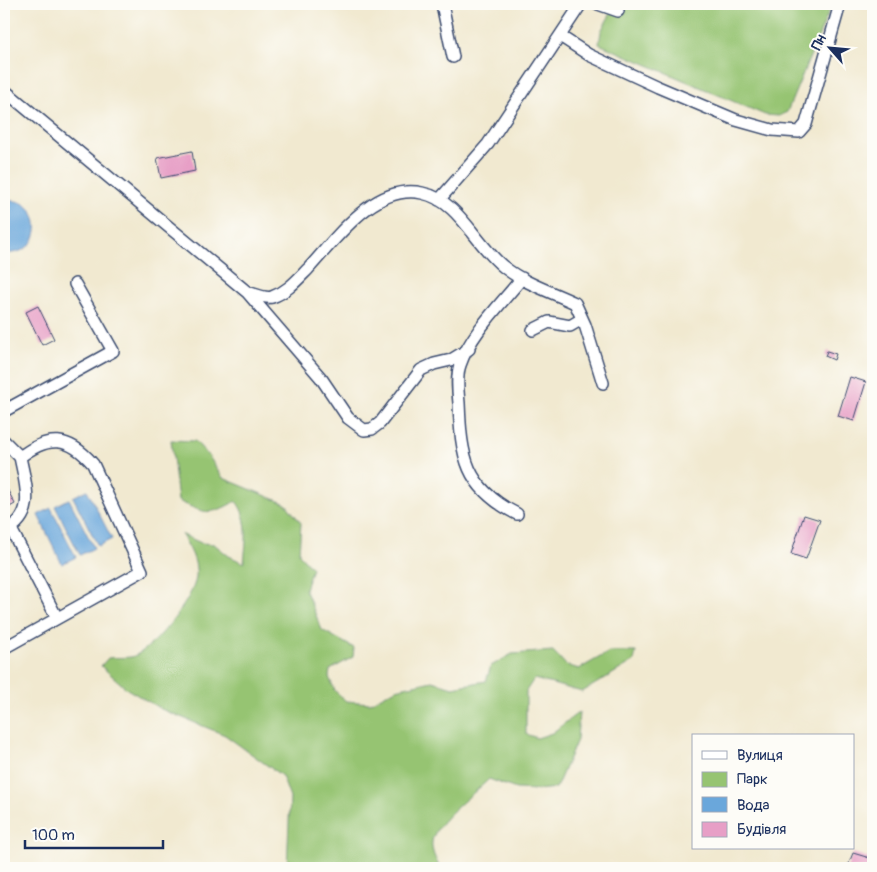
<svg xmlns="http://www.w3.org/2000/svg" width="877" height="872" font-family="Pangolin,sans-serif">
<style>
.green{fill:#96c472;stroke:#587a68}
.water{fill:#6aa7db;stroke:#426b9c}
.building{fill:#e79fc6}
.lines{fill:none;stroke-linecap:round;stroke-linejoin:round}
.minor-casing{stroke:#3b4b6f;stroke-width:14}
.minor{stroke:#fff;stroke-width:11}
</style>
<rect width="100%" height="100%" fill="#fdfcf7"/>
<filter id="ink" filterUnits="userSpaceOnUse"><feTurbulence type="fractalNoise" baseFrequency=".02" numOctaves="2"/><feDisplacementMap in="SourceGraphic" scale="10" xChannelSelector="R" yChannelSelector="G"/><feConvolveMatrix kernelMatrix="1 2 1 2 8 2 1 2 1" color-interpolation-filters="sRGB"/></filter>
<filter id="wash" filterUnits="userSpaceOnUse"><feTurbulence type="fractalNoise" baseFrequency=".0096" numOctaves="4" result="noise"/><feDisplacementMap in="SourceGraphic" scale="20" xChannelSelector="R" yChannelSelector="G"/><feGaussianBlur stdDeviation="1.12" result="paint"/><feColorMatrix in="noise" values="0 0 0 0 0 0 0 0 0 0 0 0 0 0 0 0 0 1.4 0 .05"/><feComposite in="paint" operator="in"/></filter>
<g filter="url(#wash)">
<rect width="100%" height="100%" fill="#f1e9d0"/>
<!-- green -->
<path class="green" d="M 616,4 L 832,4 L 787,112 L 779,116 L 765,115 L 599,44 L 601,31 Z
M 171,440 L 195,441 L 208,455 L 223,478 L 286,504 L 301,523 L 299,554 L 312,568 L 305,589 L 322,630 L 354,648 L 353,657 L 330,670 L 329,677 L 335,691 L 346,701 L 370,703 L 396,689 L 432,681 L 453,687 L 486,681 L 491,666 L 512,654 L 553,651 L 566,665 L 579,669 L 609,652 L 636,652 L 634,661 L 582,692 L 534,679 L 526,691 L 526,734 L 537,738 L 552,733 L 579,712 L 577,740 L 556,788 L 538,790 L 516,789 L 489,779 C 475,793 434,822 432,842 C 431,851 436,860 440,868 L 287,868 L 290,798 L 282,776 L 225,735 L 161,709 L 127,689 L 101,666 L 108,658 C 115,657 125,658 131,657 C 152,652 194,598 196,577 C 198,561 189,547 181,534 L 201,543 L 214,544 L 229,556 L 244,563 C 246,541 250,520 236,501 C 208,517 205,513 178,501 Z"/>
<!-- water -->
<path class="water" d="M 4,201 C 45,194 49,257 4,253 Z
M 87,490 L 112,539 L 98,546 L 73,497 Z
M 69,499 L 94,548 L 80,555 L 55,506 Z
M 51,508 L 76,557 L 62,564 L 38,515 Z"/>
<g id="blocks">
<!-- building -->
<path class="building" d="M 192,151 L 195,171 L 161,178 L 157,158 Z
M 38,306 L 54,339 L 42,345 L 26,312 Z
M 827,351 L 836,354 L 834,360 L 825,356 Z
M 850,377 L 866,382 L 854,421 L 838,416 Z
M 4,483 L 15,504 L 4,510 Z
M 804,515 L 820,520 L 806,559 L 791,554 Z
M 853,853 L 873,859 L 870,868 L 847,868 Z"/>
</g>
</g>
<g filter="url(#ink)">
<use href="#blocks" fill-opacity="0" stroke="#3b4b6f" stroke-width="1"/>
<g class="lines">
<!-- minor casing -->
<g class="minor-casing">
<path id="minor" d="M 442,4 L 453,57
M 598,4 L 618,11
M 560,36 L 589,55 L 658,87 L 736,120 L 772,130 L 799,132 L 806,124 L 840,4
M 4,90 L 247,292 C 254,294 266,299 272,297 C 287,292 297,280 308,269 C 336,239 374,183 422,193 C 459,200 476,246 505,268 C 526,284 552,292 575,303 L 585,325 L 603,383
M 439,200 L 488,144 L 581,4
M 247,292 L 321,378 L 348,418 L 364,430 L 372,429 L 380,423 L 421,370 L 434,364 L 451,360 L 469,349
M 533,330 L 549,322 L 570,326 L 582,319
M 4,411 L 113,351 L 75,284
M 4,441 L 20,457
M 517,514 C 465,488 461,456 459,403 C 458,392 456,376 460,365 C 471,333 501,304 522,278
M 11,529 L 57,618
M 4,532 C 37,516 26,487 20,457 C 48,435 69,436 93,464 L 142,571 L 4,648"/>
</g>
<!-- minor -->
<use href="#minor" class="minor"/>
</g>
</g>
<!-- margin -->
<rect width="877" height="872" fill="none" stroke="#fdfcf7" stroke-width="20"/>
<!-- legend -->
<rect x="692" y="734" width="162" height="115" fill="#fdfcf7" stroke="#a3aaba"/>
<rect x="702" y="751" width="25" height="8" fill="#ffffff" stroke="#a3aaba"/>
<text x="737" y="760" font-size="15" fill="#1b2f5e">Вулиця</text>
<rect x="702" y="772" width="25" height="15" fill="#96c472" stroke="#a3aaba"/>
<text x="737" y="784" font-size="15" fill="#1b2f5e">Парк</text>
<rect x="702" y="797" width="25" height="15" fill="#6aa7db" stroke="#a3aaba"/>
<text x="737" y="810" font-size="15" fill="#1b2f5e">Вода</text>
<rect x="702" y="822" width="25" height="15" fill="#e79fc6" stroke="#a3aaba"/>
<text x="737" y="834" font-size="15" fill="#1b2f5e">Будівля</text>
<!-- north arrow -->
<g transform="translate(830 48) rotate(297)" stroke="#fdfcf7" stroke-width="4" paint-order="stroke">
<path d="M0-4L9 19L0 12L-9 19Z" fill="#1b2f5e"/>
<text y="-8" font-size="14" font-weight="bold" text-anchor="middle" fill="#1b2f5e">Пн</text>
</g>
<!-- scale -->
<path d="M25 840v8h138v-8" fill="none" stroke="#1b2f5e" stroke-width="2.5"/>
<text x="32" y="840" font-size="15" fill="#1b2f5e" stroke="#fdfcf7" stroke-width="4" paint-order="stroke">100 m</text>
</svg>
